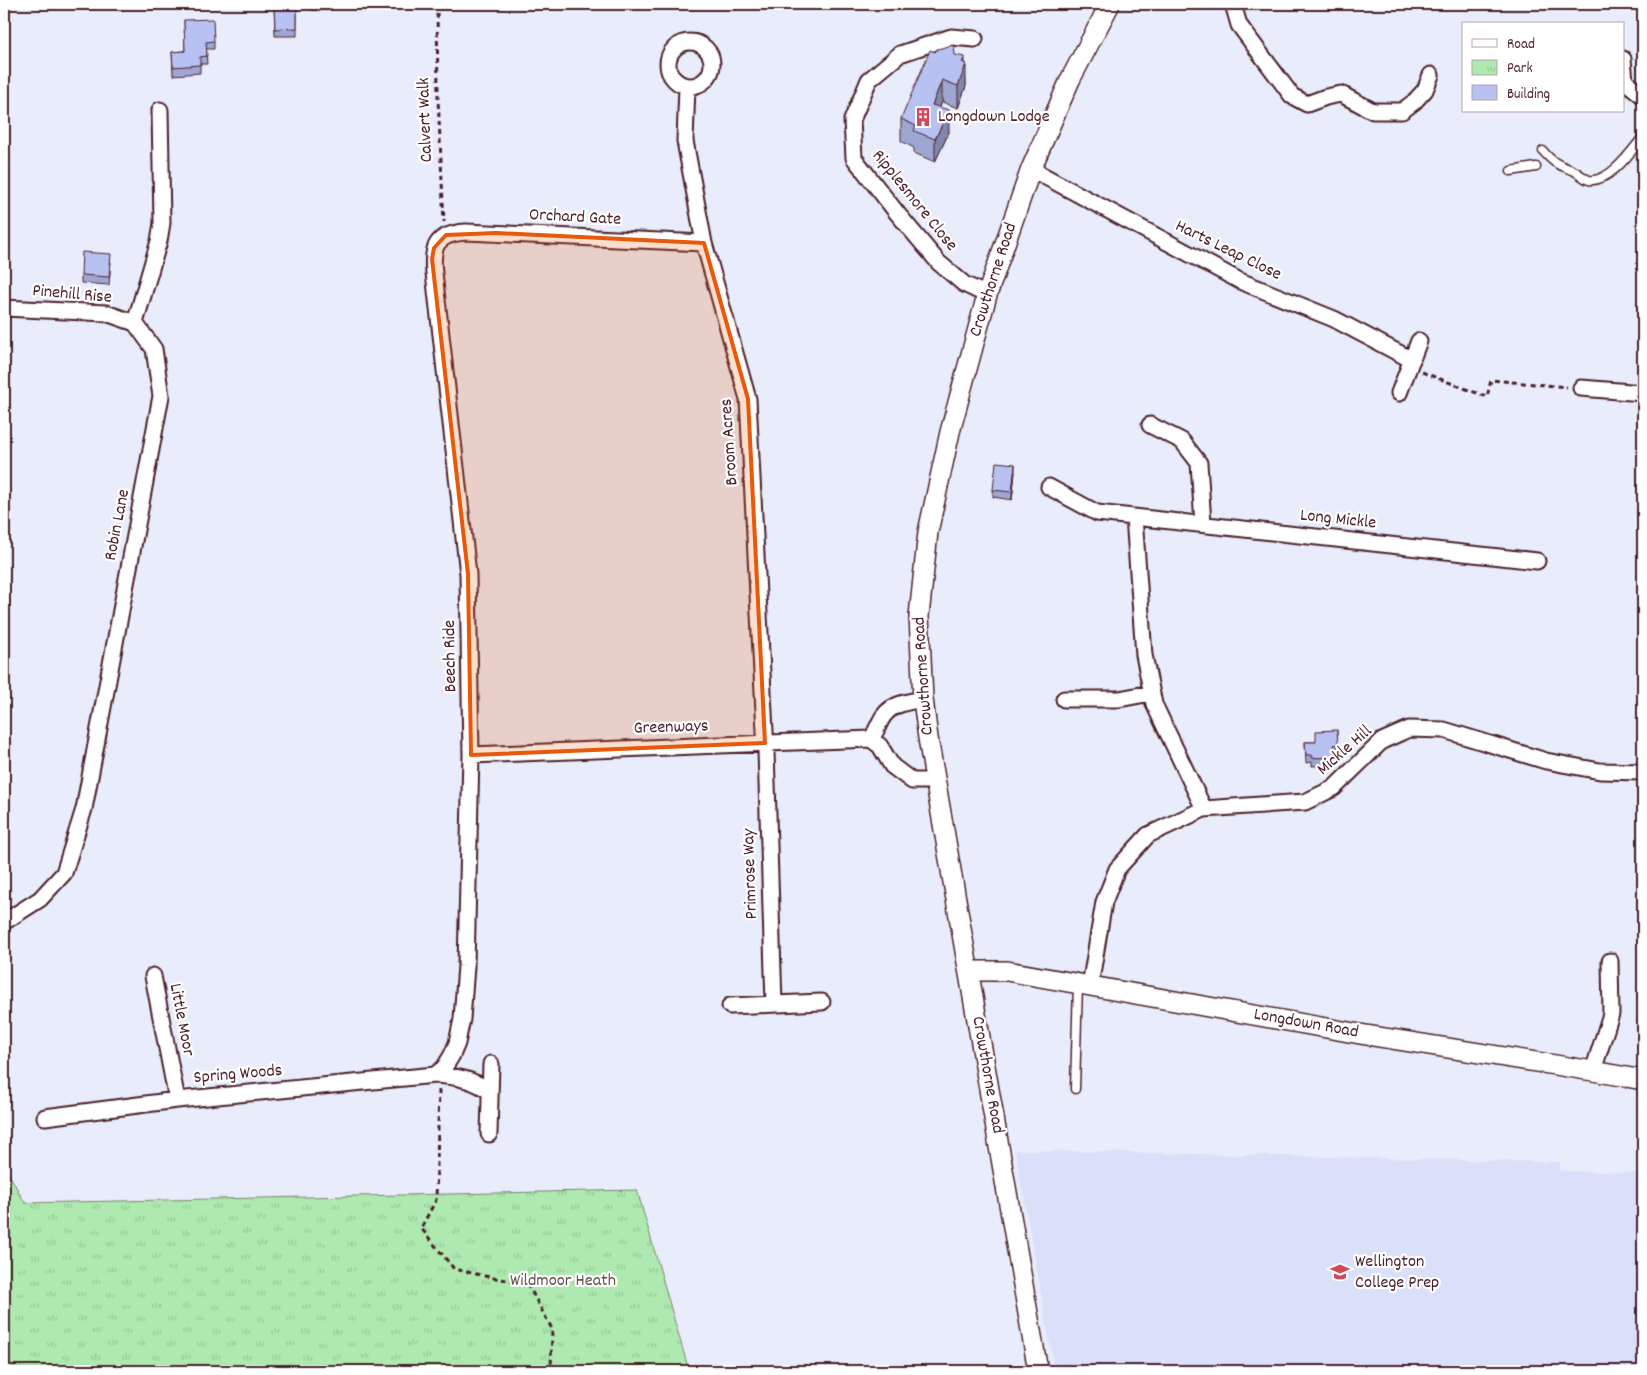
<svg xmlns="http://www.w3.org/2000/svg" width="1647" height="1375" font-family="Dekko,sans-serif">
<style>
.built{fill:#dae0f9}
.park{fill:url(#park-tufts);stroke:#7c846d}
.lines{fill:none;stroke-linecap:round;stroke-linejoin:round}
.service-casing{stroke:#4a1f2b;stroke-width:11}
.minor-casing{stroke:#4a1f2b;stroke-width:19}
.tertiary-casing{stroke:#4a1f2b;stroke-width:22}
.path{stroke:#4a1f2b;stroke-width:3;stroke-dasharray:5 4;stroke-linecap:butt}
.service{stroke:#fff;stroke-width:8}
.minor{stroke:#fff;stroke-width:15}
.tertiary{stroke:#fff;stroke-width:19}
.wall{fill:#9da7d1;stroke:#4a1f2b}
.shaded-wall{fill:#8088aa;stroke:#4a1f2b}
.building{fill:#b7c2f3;stroke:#4a1f2b}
.marked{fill:#e8590c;fill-opacity:0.2;stroke:#e8590c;stroke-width:4;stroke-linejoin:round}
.labels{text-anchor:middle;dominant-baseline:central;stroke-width:4.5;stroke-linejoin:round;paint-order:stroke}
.poi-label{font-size:18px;fill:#4a1f2b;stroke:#fff;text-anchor:start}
.street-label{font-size:18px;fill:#4a1f2b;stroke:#fff}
.park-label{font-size:18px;fill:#63524c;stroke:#fff}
</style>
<defs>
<pattern id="park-tufts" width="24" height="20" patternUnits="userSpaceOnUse" patternTransform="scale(1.25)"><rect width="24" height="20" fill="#aee9af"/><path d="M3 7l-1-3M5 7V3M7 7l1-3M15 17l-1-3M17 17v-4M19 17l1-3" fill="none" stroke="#97c797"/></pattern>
</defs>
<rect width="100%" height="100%" fill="#e9edfb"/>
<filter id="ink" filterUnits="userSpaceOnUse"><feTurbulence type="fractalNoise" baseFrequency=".02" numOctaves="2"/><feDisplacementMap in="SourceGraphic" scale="10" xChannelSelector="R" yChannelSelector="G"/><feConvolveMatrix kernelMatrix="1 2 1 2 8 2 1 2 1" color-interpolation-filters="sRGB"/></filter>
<g filter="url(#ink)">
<!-- built -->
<path class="built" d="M 1015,1150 L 1560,1162 L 1560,1171 L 1643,1173 L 1643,1371 L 1055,1371 Z"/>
<!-- park -->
<path class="park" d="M 4,1165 L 25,1203 L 637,1190 L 689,1371 L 4,1371 Z"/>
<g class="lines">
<!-- service casing -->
<g class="service-casing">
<path id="service" d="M 1543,151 C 1556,166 1559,164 1576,172 C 1580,174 1585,179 1589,180 C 1610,183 1632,150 1643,137
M 1511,171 L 1536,167
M 1075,1089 L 1078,984"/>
</g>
<!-- minor casing -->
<g class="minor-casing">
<path id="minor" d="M 1233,4 L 1239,25 L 1292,96 L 1307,104 L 1326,97 L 1341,94 L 1373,111 L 1402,111 L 1414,102 L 1425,90 L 1431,75
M 975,39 L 951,37 L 900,54 L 869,80 L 852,120 L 854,158 L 897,213 L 939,263 L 964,284 L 987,295
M668 64a22 22 0 1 1 44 0a22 22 0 1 1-44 0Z
M 1623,59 L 1625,81 L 1643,96
M 687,86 L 685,141 L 704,243 L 748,399 L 766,751 L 774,1004
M 1031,169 L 1240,281 L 1334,319 L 1412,360
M 4,308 L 106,313 L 135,323
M 135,323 L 159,241 L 162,223 L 160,110
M 1581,388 L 1643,393
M 1399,393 L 1419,341
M 1150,425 L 1182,441 L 1199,463 L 1203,524
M 1049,487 L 1097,513 L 1537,561
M 1134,517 L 1144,655 L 1154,704 L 1204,809
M 1064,699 L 1119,699 L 1151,693
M 871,739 C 875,734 877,728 880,722 C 888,704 906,702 923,699
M 471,755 L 871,739 L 880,746 L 892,766 L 912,781 L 935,781
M 4,922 L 40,899 L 64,873 L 84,809 L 161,396 L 154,349 L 135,323
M 153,976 L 177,1100
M 1090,986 L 1104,902 L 1117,869 L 1148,835 L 1204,809 L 1305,802 L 1334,788 L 1382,741 L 1409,729 L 1444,730 L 1546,761 L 1600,771 L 1643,772
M 730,1006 L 822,1002
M 1593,1071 L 1611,1014 L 1610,961
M 435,1075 L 444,1068 L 452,1055 L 457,1043 L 462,1019 L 466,966 L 471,755 L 468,574 L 434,273 C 431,245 437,234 466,232 L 704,243
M 45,1117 L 177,1100 L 435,1075 C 454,1076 475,1079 490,1092
M 489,1134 L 491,1064"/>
</g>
<!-- tertiary casing -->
<g class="tertiary-casing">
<path id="tertiary" d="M 969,971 L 1007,971 L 1360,1034 L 1593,1071 L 1643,1080
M 1038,1371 L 928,738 L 923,699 L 919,616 L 928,532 L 950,432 L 987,295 L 1031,169 L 1070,80 L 1110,4"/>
</g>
<!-- path -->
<path class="path" d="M 437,4 L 438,98 L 444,222
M 1422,372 L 1487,397 L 1491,380 L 1567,387
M 439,1090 L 436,1200 L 421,1228 L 454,1269 L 494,1278 L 527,1283 L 552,1329 L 551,1371"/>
<!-- service -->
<use href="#service" class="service"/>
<!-- minor -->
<use href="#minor" class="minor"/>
<!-- tertiary -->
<use href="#tertiary" class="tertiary"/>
</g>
<!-- wall -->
<path class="wall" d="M 274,4 L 297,4 L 297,36 L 275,36 Z
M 311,4 L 376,4 L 376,6 L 331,7 L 331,10 L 311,10 Z
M 184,20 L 214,41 L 214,49 L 206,49 L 207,64 L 200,64 L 200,73 L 173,75 L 172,52 L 185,51 Z
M 935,52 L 955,55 L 965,63 L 966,86 L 958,108 L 942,102 L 940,107 L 949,132 L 935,162 L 914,153 L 914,148 L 901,141 L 901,119 Z
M 111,262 L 109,285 L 81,283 L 81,275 Z
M 1015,472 L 1012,500 L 993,497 L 993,490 Z
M 1337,730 L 1338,752 L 1334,752 L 1334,765 L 1312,766 L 1312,762 L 1306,763 L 1305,742 L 1316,742 Z"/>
<!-- shaded-wall -->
<path class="shaded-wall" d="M 965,57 L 965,68 L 966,64 L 966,86 L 958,108 L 958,86 L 962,62 Z
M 942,80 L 942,102 L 932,127 L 932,105 Z
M 949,110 L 949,132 L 935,162 L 935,139 Z
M 1015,464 L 1015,472 L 1012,500 L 1012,492 Z"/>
<!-- building -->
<path class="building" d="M 274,4 L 297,4 L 297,28 L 275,29 Z
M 213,19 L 214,41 L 206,42 L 207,56 L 200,57 L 200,65 L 173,67 L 172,52 L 185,51 L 184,20 Z
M 954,45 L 955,55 L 965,57 L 962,62 L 966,64 L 958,86 L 942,80 L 932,105 L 949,110 L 935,139 L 914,131 L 916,126 L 901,119 L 930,50 L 935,52 L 937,49 Z
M 82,252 L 111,254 L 109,277 L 81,275 Z
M 996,462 L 1015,464 L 1012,492 L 993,490 Z
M 1337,730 L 1338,744 L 1334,745 L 1334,757 L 1312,758 L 1312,755 L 1306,755 L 1305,742 L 1316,742 L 1316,731 Z"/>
</g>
<!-- marked area -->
<path class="marked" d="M 496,233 L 704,243 L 748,399 L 765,743 L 471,755 L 468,574 L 432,259 L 434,248 L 446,235 Z"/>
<!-- icons -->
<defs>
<g id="building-bare" transform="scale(1.5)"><path d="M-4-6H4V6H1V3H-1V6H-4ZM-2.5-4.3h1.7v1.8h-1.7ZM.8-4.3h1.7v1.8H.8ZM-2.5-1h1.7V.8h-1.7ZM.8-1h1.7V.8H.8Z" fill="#d1495b" stroke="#fff" stroke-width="2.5" paint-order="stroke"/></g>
<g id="school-bare" transform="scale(1.5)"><path d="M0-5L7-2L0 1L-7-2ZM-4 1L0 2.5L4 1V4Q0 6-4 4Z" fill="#d1495b" stroke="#fff" stroke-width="2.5" paint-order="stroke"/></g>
</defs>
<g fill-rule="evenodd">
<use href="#building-bare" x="923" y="117"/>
<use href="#school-bare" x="1340" y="1272"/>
</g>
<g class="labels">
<!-- poi labels -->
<g class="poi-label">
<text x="938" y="117">Longdown Lodge</text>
<text x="1355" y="1262">Wellington<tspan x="1355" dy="21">College Prep</tspan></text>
</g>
<!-- street labels -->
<g class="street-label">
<text transform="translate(426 120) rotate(-92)">Calvert Walk</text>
<text transform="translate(914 201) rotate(51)">Ripplesmore Close</text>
<text transform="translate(575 218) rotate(3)">Orchard Gate</text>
<text transform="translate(1228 251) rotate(26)">Harts Leap Close</text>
<text transform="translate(994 280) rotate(-72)">Crowthorne Road</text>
<text transform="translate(72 295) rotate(5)">Pinehill Rise</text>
<text transform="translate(730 442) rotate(-94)">Broom Acres</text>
<text transform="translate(1338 520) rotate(6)">Long Mickle</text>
<text transform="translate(118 525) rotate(-79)">Robin Lane</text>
<text transform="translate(451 656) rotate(-91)">Beech Ride</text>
<text transform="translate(924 676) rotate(-94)">Crowthorne Road</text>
<text transform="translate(671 728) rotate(-2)">Greenways</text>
<text transform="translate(1345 751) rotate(-41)">Mickle Hill</text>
<text transform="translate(751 874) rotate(-92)">Primrose Way</text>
<text transform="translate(181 1020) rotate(79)">Little Moor</text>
<text transform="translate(1306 1024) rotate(10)">Longdown Road</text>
<text transform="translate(238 1075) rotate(-5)">Spring Woods</text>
<text transform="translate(987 1075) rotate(80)">Crowthorne Road</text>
</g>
<!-- park labels -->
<g class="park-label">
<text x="563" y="1281">Wildmoor Heath</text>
</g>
</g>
<!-- margin -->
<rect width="1647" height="1375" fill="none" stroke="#fff" stroke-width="20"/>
<rect x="10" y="10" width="1627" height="1355" fill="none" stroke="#4a1f2b" stroke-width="2" filter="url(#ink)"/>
<!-- legend -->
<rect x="1462" y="22" width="162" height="90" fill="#ffffff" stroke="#b7a5aa"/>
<rect x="1472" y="39" width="25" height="8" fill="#ffffff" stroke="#b7a5aa"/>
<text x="1507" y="48" font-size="15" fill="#4a1f2b">Road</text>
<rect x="1472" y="60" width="25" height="15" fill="url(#park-tufts)" stroke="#b7a5aa"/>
<text x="1507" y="72" font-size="15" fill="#4a1f2b">Park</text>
<rect x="1472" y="85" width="25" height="15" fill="#b7c2f3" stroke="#b7a5aa"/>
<text x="1507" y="98" font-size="15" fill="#4a1f2b">Building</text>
</svg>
